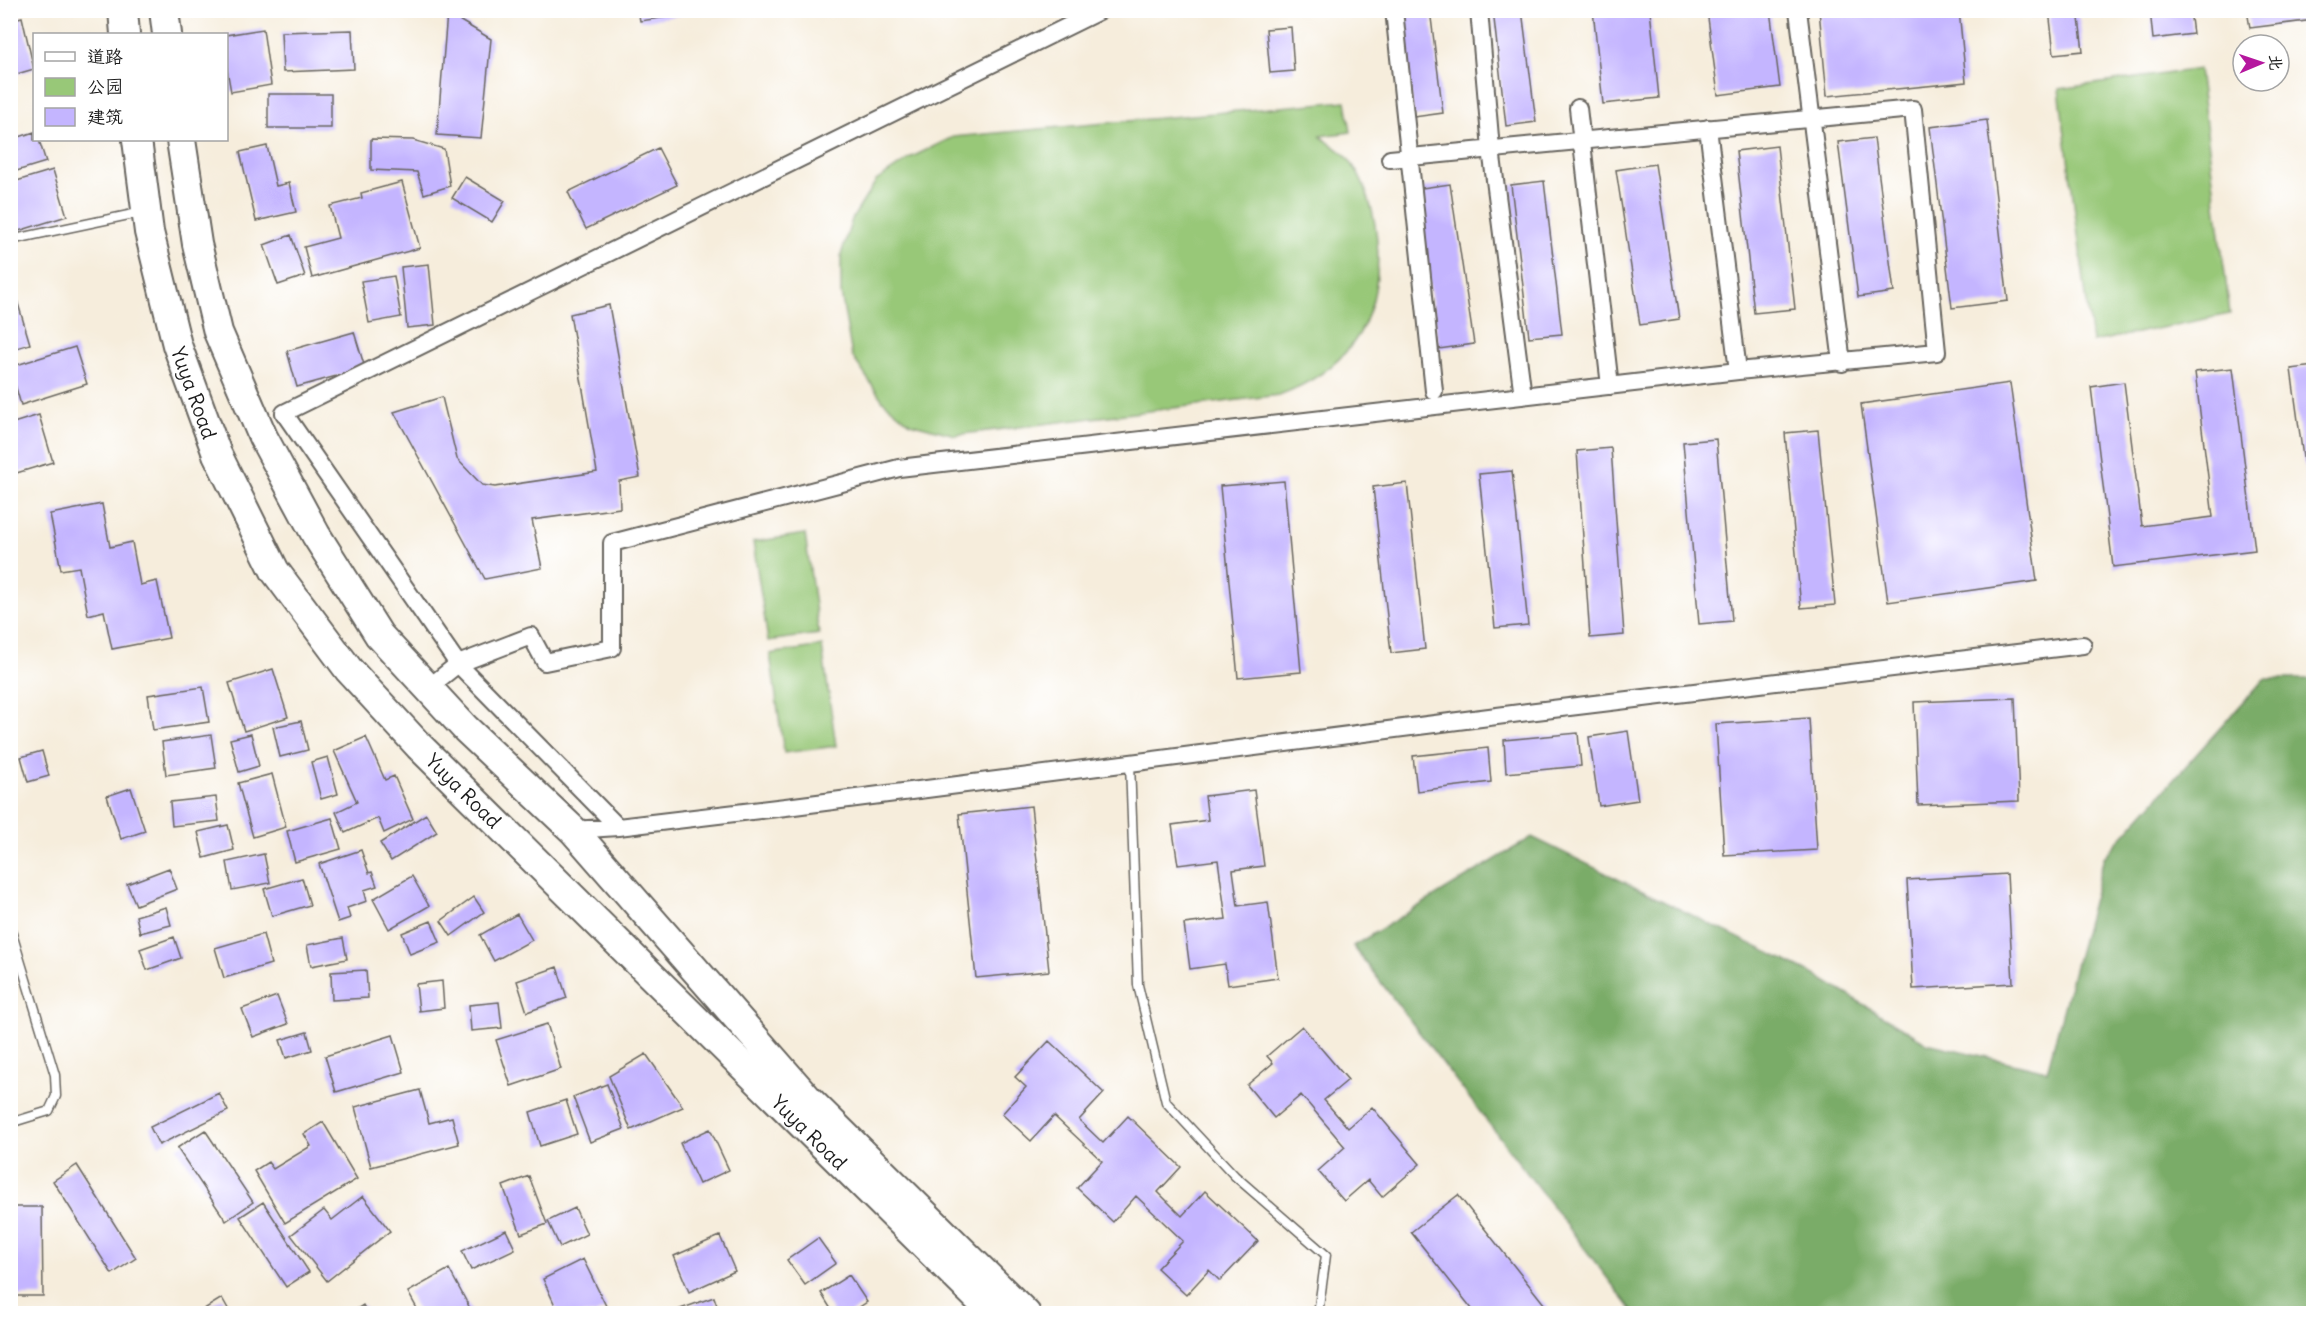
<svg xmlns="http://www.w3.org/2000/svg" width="2324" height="1324" font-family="Delius,'LXGW WenKai TC',sans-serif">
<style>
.green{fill:#98c878;stroke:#5a724a;stroke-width:1.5}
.forest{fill:#7aac68;stroke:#4b6442;stroke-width:1.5}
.building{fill:#c4b5ff}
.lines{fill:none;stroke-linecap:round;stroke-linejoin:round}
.service-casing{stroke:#68655f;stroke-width:11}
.minor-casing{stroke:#68655f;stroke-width:20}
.trunk-casing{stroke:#68655f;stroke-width:32}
.service{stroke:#fff;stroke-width:8}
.minor{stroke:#fff;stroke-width:16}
.trunk{stroke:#fff;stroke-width:28}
.labels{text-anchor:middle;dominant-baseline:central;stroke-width:6;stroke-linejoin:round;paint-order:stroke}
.street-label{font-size:20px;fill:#1c1c1c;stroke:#fff}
</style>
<rect width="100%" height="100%" fill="#fff"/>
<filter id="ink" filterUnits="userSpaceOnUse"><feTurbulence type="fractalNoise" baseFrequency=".0167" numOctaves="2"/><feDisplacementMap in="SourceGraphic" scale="12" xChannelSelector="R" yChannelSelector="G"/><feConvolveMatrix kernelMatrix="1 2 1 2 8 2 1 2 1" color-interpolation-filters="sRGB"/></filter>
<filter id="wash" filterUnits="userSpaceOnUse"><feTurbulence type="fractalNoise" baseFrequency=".008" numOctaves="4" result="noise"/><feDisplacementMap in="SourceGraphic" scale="24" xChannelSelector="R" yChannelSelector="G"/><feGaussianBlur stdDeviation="1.35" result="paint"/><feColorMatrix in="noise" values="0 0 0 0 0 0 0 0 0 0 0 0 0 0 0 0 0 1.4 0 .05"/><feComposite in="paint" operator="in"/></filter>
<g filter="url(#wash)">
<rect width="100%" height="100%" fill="#f6eddc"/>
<!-- green -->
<path class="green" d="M 2199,69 L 2230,314 L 2092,342 L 2059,89 Z
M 1346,101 L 1351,132 L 1320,136 C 1328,143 1339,148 1346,156 C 1384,202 1390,295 1353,343 C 1334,369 1309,384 1279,395 L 955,435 L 910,423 L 883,401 L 852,356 L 841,293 L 841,255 L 852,219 L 876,181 L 912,157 L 953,137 Z
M 805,534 L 819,634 L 768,641 L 753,542 Z
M 822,646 L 836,746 L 784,753 L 770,654 Z"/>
<!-- forest -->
<path class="forest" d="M 2264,679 L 2313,679 L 2313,1313 L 1634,1313 L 1353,946 L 1532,837 L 1817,976 L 1927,1043 L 2047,1071 L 2104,857 Z"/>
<g id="blocks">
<!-- building -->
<path class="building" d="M 638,10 L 681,10 L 682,15 L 640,21 Z
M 1400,10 L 1430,10 L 1443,113 L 1414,117 Z
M 1493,10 L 1522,10 L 1536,122 L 1506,126 Z
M 1593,10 L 1650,10 L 1659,98 L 1603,104 Z
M 1707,10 L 1770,10 L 1780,87 L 1718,95 Z
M 1819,10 L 1959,10 L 1966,82 L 1827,96 Z
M 2049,10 L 2078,10 L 2083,51 L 2054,54 Z
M 2150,10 L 2190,10 L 2193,34 L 2153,39 Z
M 2247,10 L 2313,10 L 2314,20 L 2250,28 Z
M 447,13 L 491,39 L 481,138 L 437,135 Z
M 22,17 L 34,69 L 10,76 L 10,20 Z
M 1291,27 L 1294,71 L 1270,73 L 1266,29 Z
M 263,29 L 271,85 L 231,92 L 226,64 L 226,35 Z
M 352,30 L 354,69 L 283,72 L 281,32 Z
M 268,94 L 331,94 L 331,128 L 268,128 Z
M 1987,120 L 2008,301 L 1952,308 L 1930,127 Z
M 34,132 L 34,140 L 39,140 L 46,162 L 10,173 L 10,140 Z
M 1874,138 L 1894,292 L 1858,297 L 1838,142 Z
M 371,139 L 413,140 L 444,149 L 450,186 L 424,194 L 417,172 L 371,170 Z
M 267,146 L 276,186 L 289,183 L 296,212 L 256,221 L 240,152 Z
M 1777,146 L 1795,309 L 1754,313 L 1736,151 Z
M 658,148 L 677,185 L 586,229 L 568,192 Z
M 1655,164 L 1679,319 L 1640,325 L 1616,170 Z
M 53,170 L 67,216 L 12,233 L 10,183 Z
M 465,177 L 505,201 L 492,222 L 452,198 Z
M 1544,181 L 1562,334 L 1529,337 L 1511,185 Z
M 402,182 L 420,248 L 312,278 L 304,247 L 338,238 L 330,206 L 362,198 L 361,193 Z
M 1450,184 L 1474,344 L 1439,349 L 1415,189 Z
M 291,235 L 305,276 L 278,285 L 264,245 Z
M 429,264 L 435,325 L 407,328 L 401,267 Z
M 394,276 L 401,317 L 369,323 L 361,281 Z
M 14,290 L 30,344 L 10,350 L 10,291 Z
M 609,305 L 640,477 L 619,481 L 620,508 L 532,520 L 542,568 L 485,579 L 394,412 L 442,397 L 457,459 L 482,485 L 495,487 L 597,472 L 570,314 Z
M 354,332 L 365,368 L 297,387 L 287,351 Z
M 75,347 L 87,384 L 21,405 L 10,367 Z
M 2314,366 L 2314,523 L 2312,524 L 2291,369 Z
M 2233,368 L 2255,550 L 2113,567 L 2091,387 L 2124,382 L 2142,526 L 2213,517 L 2195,372 Z
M 2010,383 L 2037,581 L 1888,602 L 1861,404 Z
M 39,415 L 53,462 L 10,475 L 10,424 Z
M 1818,430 L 1835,605 L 1801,608 L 1785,433 Z
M 1716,439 L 1732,621 L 1699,624 L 1683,442 Z
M 1611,448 L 1624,635 L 1590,638 L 1577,451 Z
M 1512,471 L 1528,625 L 1495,628 L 1479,474 Z
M 1284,481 L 1301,672 L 1238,678 L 1220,486 Z
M 1407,483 L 1425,649 L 1391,653 L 1373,487 Z
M 102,504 L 110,547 L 132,542 L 140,585 L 157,581 L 169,638 L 112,649 L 104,611 L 88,615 L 79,567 L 61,570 L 50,514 Z
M 273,669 L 288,717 L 244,731 L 229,683 Z
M 203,687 L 209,722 L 153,730 L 148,695 Z
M 2015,698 L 2019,801 L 1918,805 L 1914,702 Z
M 1809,718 L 1817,850 L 1724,855 L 1716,724 Z
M 301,721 L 308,750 L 280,757 L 273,727 Z
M 1628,731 L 1638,800 L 1599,806 L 1589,737 Z
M 1578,733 L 1581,766 L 1506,773 L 1504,740 Z
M 251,734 L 259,766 L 239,772 L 230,739 Z
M 211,735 L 216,768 L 166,775 L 162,742 Z
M 366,737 L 385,780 L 394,776 L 413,819 L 384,833 L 378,818 L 345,833 L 336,812 L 357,802 L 334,751 Z
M 1488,748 L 1491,782 L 1417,791 L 1413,756 Z
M 42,751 L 49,776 L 28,782 L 21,757 Z
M 328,757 L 338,794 L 321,799 L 311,762 Z
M 272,774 L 286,827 L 253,837 L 238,783 Z
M 131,788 L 145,831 L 121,839 L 107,796 Z
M 1254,790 L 1264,866 L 1233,870 L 1238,906 L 1268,902 L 1278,978 L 1228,985 L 1225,964 L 1190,969 L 1184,924 L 1226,919 L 1218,860 L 1178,865 L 1172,825 L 1208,820 L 1205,796 Z
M 216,797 L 219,821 L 172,826 L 170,802 Z
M 1031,806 L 1049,971 L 976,978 L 959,814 Z
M 426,814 L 437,832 L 391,861 L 380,843 Z
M 332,818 L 341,849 L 295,862 L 287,831 Z
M 228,825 L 234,850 L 204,858 L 198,832 Z
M 361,850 L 369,873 L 372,872 L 377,886 L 364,890 L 367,901 L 347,908 L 350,918 L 338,922 L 319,864 Z
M 264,854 L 270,883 L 232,890 L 227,862 Z
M 169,868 L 177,889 L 136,905 L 127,884 Z
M 2007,874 L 2013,983 L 1913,989 L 1907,880 Z
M 412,876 L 429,906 L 389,929 L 373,899 Z
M 302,878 L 310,905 L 272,916 L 264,889 Z
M 474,897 L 484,912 L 451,936 L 441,921 Z
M 166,907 L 171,925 L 140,933 L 136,916 Z
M 517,914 L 532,940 L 494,961 L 480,935 Z
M 431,921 L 440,942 L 410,954 L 402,933 Z
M 263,934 L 271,964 L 224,978 L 215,948 Z
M 174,937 L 181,958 L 147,970 L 140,949 Z
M 343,938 L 347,959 L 311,966 L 307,945 Z
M 557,967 L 567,998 L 527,1012 L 517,981 Z
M 366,970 L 368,998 L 332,1000 L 331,972 Z
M 442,981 L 444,1008 L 419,1011 L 416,984 Z
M 277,996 L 288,1024 L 253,1037 L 242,1009 Z
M 499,1002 L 502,1028 L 471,1031 L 469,1005 Z
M 547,1024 L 561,1069 L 511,1086 L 496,1040 Z
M 1302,1026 L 1348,1080 L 1324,1100 L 1348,1128 L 1372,1107 L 1420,1164 L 1382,1197 L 1368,1180 L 1344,1201 L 1318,1171 L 1345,1147 L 1301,1095 L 1274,1118 L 1247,1085 L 1273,1063 L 1267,1056 Z
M 307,1032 L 312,1050 L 286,1058 L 280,1040 Z
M 393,1035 L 404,1072 L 336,1092 L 325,1056 Z
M 1049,1041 L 1104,1093 L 1079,1120 L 1103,1143 L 1128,1116 L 1181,1167 L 1158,1192 L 1182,1216 L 1205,1191 L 1258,1241 L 1220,1281 L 1209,1270 L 1186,1295 L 1157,1268 L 1183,1241 L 1136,1196 L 1113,1222 L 1077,1188 L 1102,1161 L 1054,1116 L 1031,1141 L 1002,1114 L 1026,1087 L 1015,1077 Z
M 646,1054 L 683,1107 L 631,1130 L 609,1076 Z
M 607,1084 L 624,1129 L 590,1142 L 573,1097 Z
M 420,1090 L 429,1123 L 452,1117 L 459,1144 L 371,1167 L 355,1107 Z
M 219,1093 L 228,1111 L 159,1145 L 150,1127 Z
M 566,1100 L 577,1134 L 540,1146 L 530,1112 Z
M 323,1122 L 357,1179 L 285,1223 L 254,1171 L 268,1162 L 273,1169 L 311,1146 L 304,1134 Z
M 710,1129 L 729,1170 L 699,1184 L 680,1143 Z
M 205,1130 L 253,1202 L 226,1221 L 177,1148 Z
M 77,1165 L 136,1258 L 112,1274 L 53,1181 Z
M 529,1176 L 547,1224 L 521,1234 L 503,1186 Z
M 1458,1195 L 1552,1314 L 1476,1314 L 1411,1232 Z
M 363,1196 L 390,1231 L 327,1281 L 291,1235 L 324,1210 L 332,1220 Z
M 263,1202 L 309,1272 L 286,1287 L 240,1217 Z
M 11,1207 L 42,1207 L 43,1296 L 12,1296 Z
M 575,1208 L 587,1234 L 560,1247 L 548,1221 Z
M 506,1230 L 515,1249 L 471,1270 L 462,1251 Z
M 720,1236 L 735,1271 L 689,1292 L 674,1256 Z
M 818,1238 L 836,1263 L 805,1285 L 787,1260 Z
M 583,1259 L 607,1308 L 595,1314 L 559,1314 L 543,1279 Z
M 449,1269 L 473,1314 L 420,1314 L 408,1292 Z
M 849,1275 L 867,1302 L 849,1314 L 834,1314 L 821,1293 Z
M 714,1297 L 720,1314 L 669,1314 L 669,1313 Z
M 222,1298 L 231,1314 L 196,1314 Z
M 363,1305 L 368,1314 L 349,1314 Z"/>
</g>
</g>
<g filter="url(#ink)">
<use href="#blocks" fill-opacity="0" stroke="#68655f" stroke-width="1.5"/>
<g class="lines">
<!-- service casing -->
<g class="service-casing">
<path id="service" d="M 10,240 L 143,212
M 1130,763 L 1138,985 L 1166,1102 L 1235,1176 L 1326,1255 L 1318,1314
M 10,927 L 55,1075 L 56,1096 L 49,1111 L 10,1123"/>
</g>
<!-- minor casing -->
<g class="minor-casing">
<path id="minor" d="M 1101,10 L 284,413 L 458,664 L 531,636 L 545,662 L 612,648 L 612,543 L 899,468 L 1738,371 L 1937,352 L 1913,109 L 1390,159
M 1394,10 L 1434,391
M 1479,10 L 1491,149 L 1523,396
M 1798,10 L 1842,363
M 1578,108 L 1610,386
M 1708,128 L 1738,371
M 428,688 L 458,664 L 618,827 L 794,806 L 1536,711 L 2083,645
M 573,830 L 618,827"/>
</g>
<!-- trunk casing -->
<g class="trunk-casing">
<g id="trunk">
<path d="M 123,10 L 125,34"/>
<path d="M 164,10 L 167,34"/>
<path id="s1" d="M 137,140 L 149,232 L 177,345 L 217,454 L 275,571 L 349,670 L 419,746 L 994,1314"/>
<path d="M 181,140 L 197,244 L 218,332 L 263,437 L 316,535 L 379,635 L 466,729 L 573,830 L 809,1100 L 1026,1314"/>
</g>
</g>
<!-- service -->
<use href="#service" class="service"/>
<!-- minor -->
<use href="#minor" class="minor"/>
<!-- trunk -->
<use href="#trunk" class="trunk"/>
</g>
</g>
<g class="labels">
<!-- street labels -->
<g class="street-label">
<text stroke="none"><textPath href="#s1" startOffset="260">Yuya Road</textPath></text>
<text stroke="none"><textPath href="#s1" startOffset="746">Yuya Road</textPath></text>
<text stroke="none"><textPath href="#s1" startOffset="1232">Yuya Road</textPath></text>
</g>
</g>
<!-- margin -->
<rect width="2324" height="1324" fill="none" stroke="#fff" stroke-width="36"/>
<!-- legend -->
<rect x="33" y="33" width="195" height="108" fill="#ffffff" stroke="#a4a4a4" stroke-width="1.5"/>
<rect x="45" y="52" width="30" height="9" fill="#ffffff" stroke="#a4a4a4" stroke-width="1.5"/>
<text x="87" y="63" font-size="18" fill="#1c1c1c">道路</text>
<rect x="45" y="78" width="30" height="18" fill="#98c878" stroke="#a4a4a4" stroke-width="1.5"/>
<text x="87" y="93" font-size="18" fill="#1c1c1c">公园</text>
<rect x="45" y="108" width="30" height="18" fill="#c4b5ff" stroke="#a4a4a4" stroke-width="1.5"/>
<text x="87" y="123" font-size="18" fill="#1c1c1c">建筑</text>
<!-- north arrow -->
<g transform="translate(2261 63) rotate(88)"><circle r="28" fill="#ffffff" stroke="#a4a4a4" stroke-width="1.5"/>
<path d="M0-4.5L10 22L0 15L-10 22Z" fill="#b5179e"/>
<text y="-9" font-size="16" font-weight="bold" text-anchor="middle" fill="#1c1c1c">北</text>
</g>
</svg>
